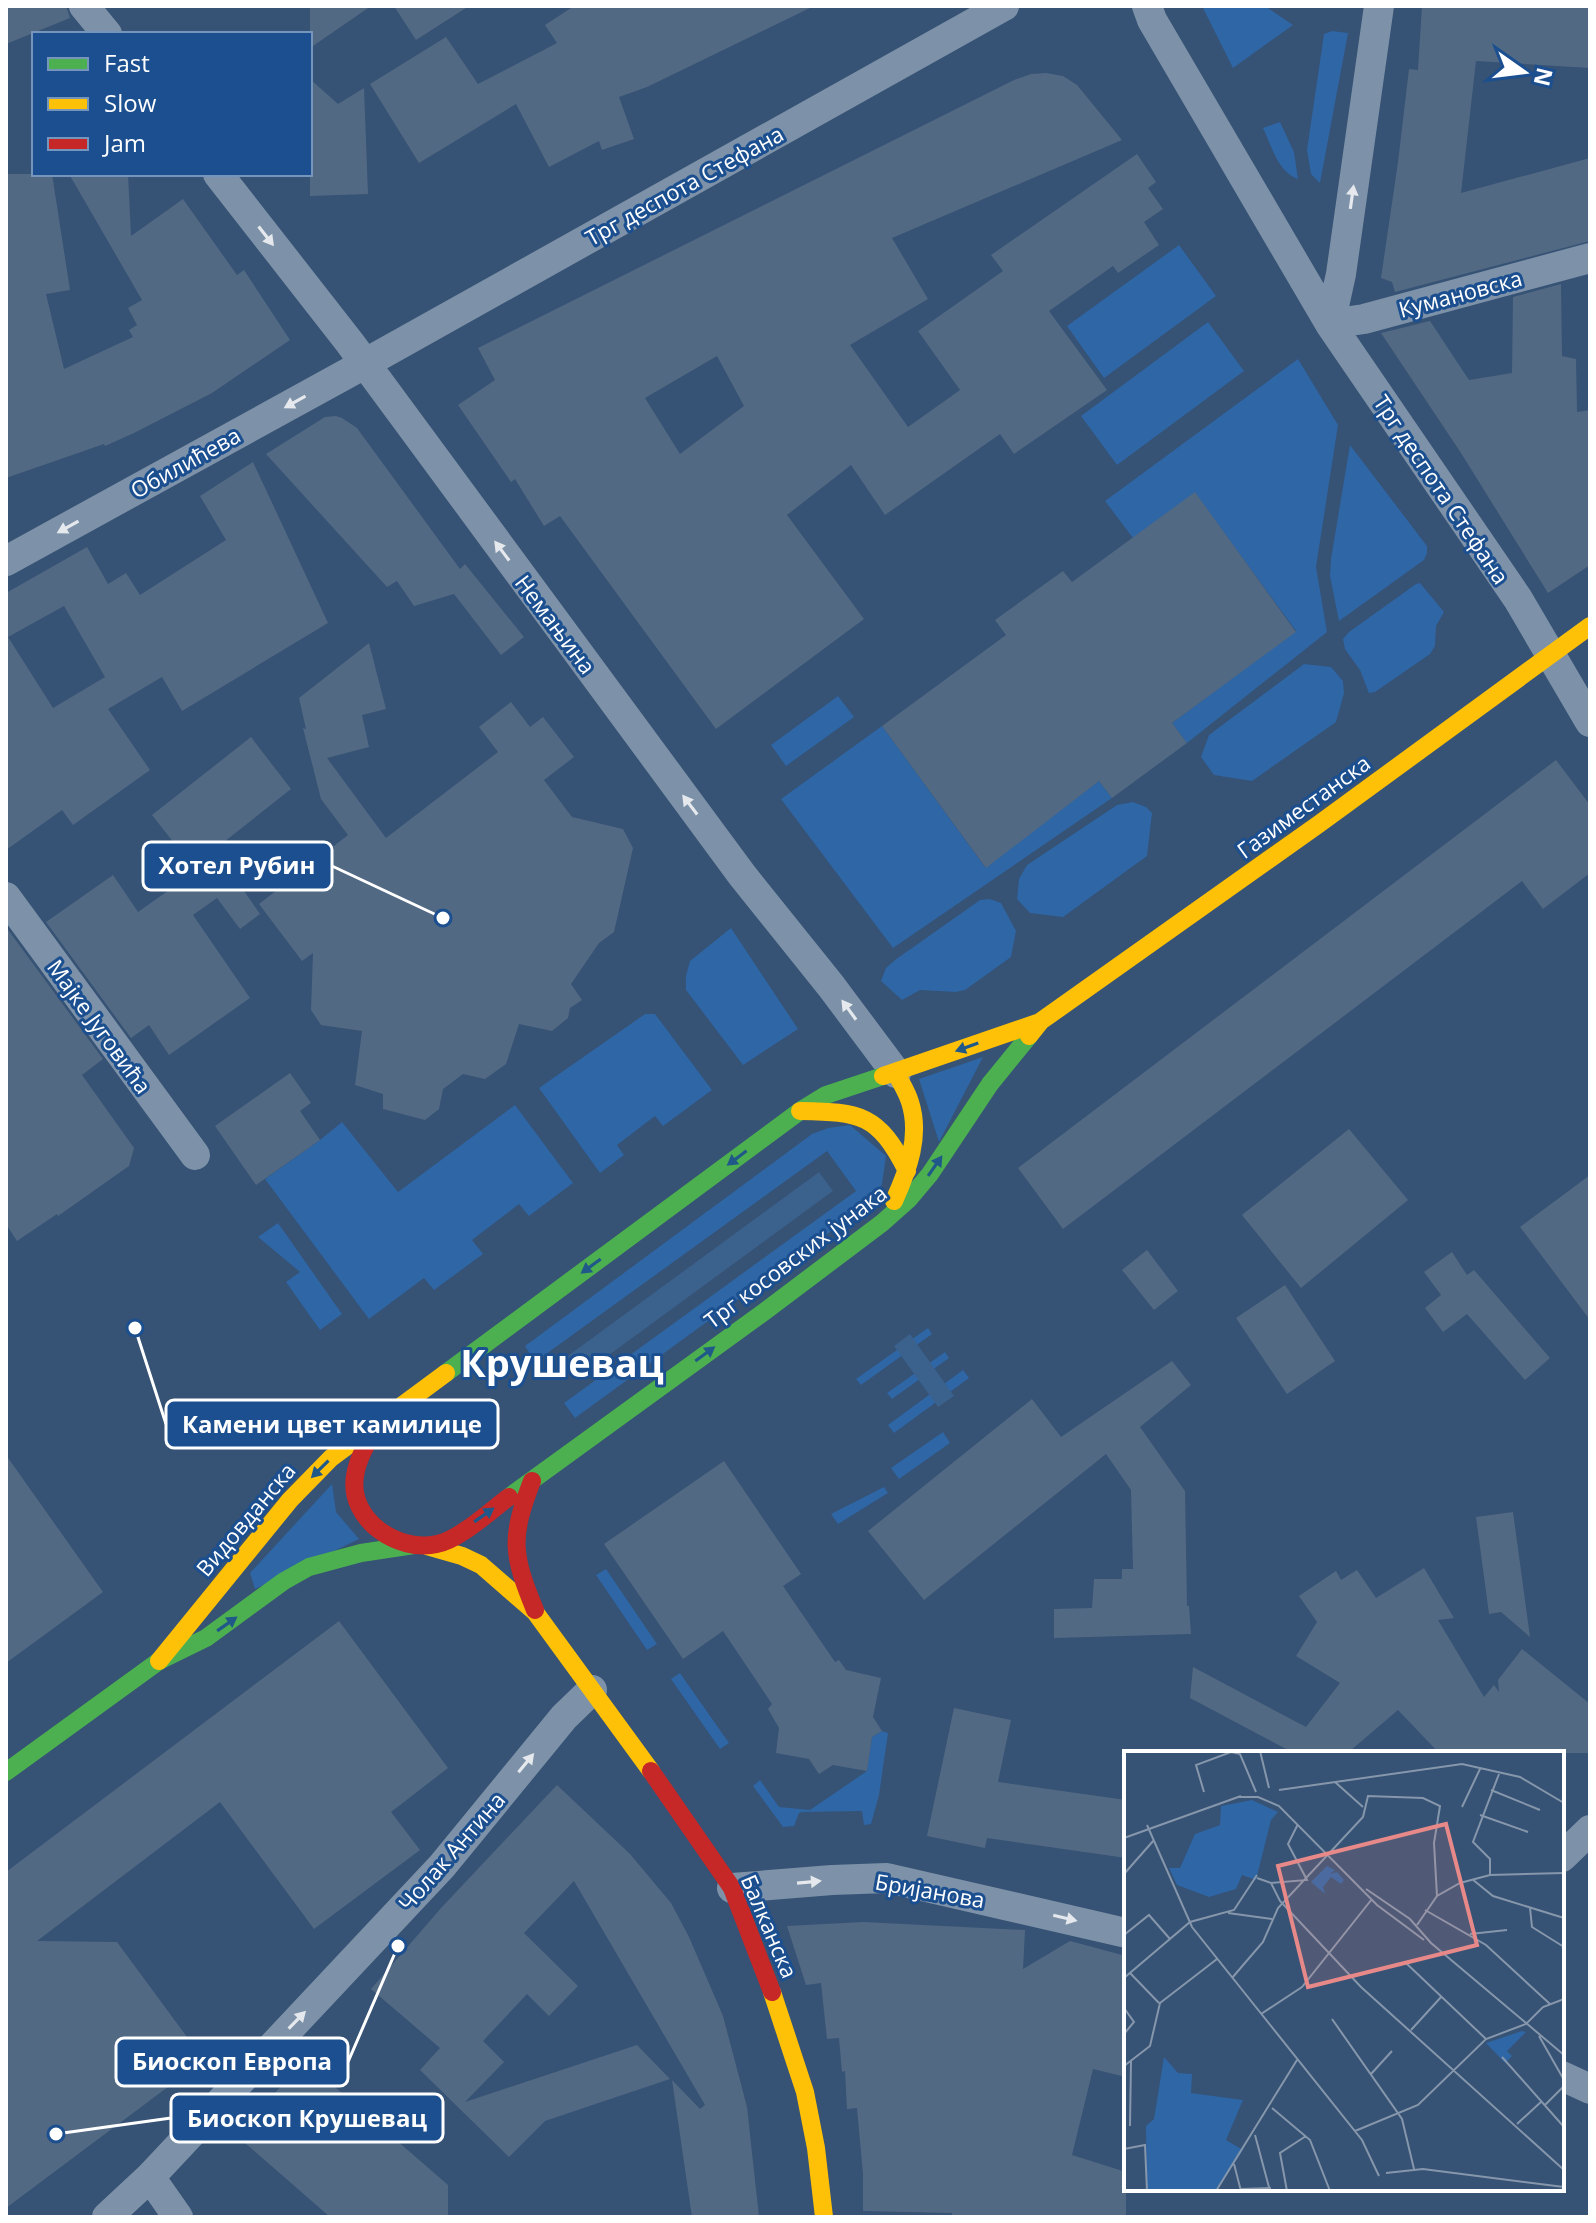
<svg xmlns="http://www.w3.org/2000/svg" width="1596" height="2223" font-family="'Open Sans',sans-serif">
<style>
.green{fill:#2f66a5}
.water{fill:#3b618d}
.building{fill:#526984;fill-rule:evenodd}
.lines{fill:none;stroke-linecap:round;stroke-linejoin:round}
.street{stroke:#7d92a8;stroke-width:30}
.fast{stroke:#4caf50;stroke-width:18}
.slow{stroke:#ffc107;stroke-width:18}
.jam{stroke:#c62828;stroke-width:18}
.oneway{fill:#e5e9ee}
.oneway2{fill:#205989}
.labels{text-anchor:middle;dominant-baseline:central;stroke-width:6;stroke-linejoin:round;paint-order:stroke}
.street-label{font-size:22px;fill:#fff;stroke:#1b4f8f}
.town-label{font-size:38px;font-weight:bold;fill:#fff;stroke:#1b4f8f}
.inset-road{fill:none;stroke:#8697ac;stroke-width:2}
.view{fill:#e88989;fill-opacity:0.15;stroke:#e88989;stroke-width:4}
.inset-edge{fill:none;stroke:#fff;stroke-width:4}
.leader{fill:none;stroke:#fff;stroke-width:3}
.callout-dot{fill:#fff;stroke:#1b4f8f;stroke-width:3}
.callout{fill:#1b4f8f;stroke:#fff;stroke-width:3}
.callout-label{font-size:24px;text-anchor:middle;font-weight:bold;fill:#fff}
</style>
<rect width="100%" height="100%" fill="#365274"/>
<!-- green -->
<path class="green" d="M 1265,6 L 1293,25 L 1233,68 L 1202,6 Z
M 1332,31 L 1348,33 L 1320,183 L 1311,174 L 1307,150 L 1324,34 Z
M 1280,122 L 1294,152 L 1298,179 C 1278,172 1272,147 1263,128 Z
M 1179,245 L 1216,296 L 1104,378 L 1067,326 Z
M 1208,322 L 1244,371 L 1117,465 L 1081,416 Z
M 1298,359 L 1338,425 L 1316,567 L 1327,632 L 1187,743 L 1172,723 L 1296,631 L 1195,493 L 1133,538 L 1105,501 Z
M 1350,445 L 1427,546 L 1427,553 L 1424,560 L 1339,621 L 1330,576 L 1331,559 Z
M 1420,583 L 1444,612 L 1436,626 L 1435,646 L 1430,654 L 1375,692 L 1369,693 L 1360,670 L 1345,649 L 1343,639 L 1349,632 L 1416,584 Z
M 1304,664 L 1331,667 L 1343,681 L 1344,693 L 1336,722 L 1252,781 L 1214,775 L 1201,757 L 1209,735 Z
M 838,696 L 854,717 L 786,766 L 771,745 Z
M 882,726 L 985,867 L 1099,781 L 1112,798 L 893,948 L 781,799 Z
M 1133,802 L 1146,807 L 1152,813 L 1147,856 L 1063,917 L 1030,913 L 1017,899 L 1019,879 L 1027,865 L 1117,805 Z
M 990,899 L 1001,903 L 1016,931 L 1011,957 L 965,990 L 956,992 L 920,990 L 902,1000 L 881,981 L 886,968 L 895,960 L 980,900 Z
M 731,928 L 798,1029 L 743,1065 L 686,990 L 686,976 L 690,961 Z
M 645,1014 L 655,1014 L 712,1090 L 663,1126 L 655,1116 L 617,1145 L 624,1155 L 600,1173 L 539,1088 Z
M 983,1057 L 939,1142 L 919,1079 Z
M 515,1105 L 573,1183 L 529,1216 L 519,1204 L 472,1240 L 483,1254 L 434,1290 L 424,1278 L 369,1319 L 265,1179 L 320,1140 L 342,1122 L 398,1192 Z
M 850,1125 L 886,1156 L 882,1184 L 873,1201 L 575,1418 L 564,1403 L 856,1191 L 827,1151 L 535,1362 L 525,1346 L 812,1134 L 828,1128 Z
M 278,1223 L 342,1314 L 320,1330 L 286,1282 L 300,1272 L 258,1237 Z
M 928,1328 L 932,1334 L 861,1385 L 856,1379 Z
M 945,1352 L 949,1358 L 892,1399 L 887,1393 Z
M 963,1370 L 969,1378 L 894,1433 L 888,1425 Z
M 943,1432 L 950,1443 L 899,1479 L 891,1468 Z
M 332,1484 L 336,1512 L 359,1539 L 255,1589 L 250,1573 Z
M 884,1487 L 888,1493 L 838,1524 L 831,1514 Z
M 606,1569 L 657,1644 L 647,1650 L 596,1575 Z
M 680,1673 L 729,1743 L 720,1749 L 671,1679 Z
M 882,1731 L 888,1733 L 879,1795 L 871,1824 L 864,1825 L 862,1811 L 802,1812 L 799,1813 L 794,1826 L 783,1827 L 753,1786 L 760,1780 L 779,1807 L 810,1810 L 867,1771 L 872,1737 Z"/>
<!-- water -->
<path class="water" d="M 819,1172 L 833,1191 L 579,1377 L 565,1358 Z
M 910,1334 L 954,1396 L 938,1407 L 894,1346 Z"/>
<!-- building -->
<path class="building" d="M 6,6 L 66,6 L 70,18 L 6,44 Z
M 310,6 L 371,6 L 310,48 Z
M 394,6 L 469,6 L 416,40 Z
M 574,6 L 814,6 L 647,87 L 619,97 L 634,139 L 602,150 L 599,141 L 549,167 L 516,104 L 419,163 L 370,84 L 446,37 L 478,84 L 557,43 L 545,25 Z
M 1422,6 L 1590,6 L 1590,68 L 1476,61 L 1461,193 L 1590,158 L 1590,241 L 1395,292 L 1392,282 L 1381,278 L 1398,162 L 1409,69 L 1418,70 Z
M 1046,73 L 1063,76 L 1077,85 L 1122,140 L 892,238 L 928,299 L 850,345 L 908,427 L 960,390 L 918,331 L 1003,271 L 991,255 L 1137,154 L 1156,182 L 1148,188 L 1163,209 L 1144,222 L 1159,245 L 1118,273 L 1113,266 L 1049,311 L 1107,390 L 1014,454 L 1000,434 L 885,515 L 851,465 L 787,515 L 864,619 L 716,729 L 560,516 L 544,526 L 515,479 L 511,482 L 458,405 L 495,380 L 478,348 L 1014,80 L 1031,74 ZM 717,356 L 744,406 L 680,454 L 645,398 Z
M 310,79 L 338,104 L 364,88 L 368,194 L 310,196 Z
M 6,174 L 52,174 L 70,290 L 46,294 L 64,369 L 133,337 L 129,330 L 137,325 L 128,308 L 142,300 L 69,174 L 128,174 L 131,236 L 183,199 L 237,275 L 244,270 L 290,340 L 212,393 L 134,433 L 105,446 L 104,444 L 6,478 Z
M 1561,284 L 1562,356 L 1576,359 L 1577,412 L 1590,410 L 1590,565 L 1548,593 L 1461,453 L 1381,333 L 1430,321 L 1469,380 L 1512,373 L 1513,297 Z
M 336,416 L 342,418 L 357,428 L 460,569 L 465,564 L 524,637 L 501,655 L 454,594 L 414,606 L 397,581 L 387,587 L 266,454 L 325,417 Z
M 253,462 L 328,623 L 182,711 L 162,677 L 108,709 L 150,770 L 73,825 L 62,810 L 6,850 L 6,593 L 87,547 L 108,584 L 126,573 L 140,595 L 226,540 L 200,496 ZM 64,606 L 105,677 L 53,708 L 8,637 Z
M 1195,492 L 1296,632 L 1172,723 L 1187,743 L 1112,798 L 1099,781 L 986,868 L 882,726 L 1006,635 L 995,620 L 1063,571 L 1072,582 Z
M 369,643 L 386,709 L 362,715 L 369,747 L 327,758 L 386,838 L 498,752 L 479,727 L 511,702 L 530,727 L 543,717 L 574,757 L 544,780 L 572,817 L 623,829 L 633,848 L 614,932 L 599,943 L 571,984 L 582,1000 L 570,1008 L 568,1018 L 552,1031 L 519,1024 L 506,1064 L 485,1079 L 463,1074 L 443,1089 L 439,1109 L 425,1120 L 383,1109 L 383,1094 L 355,1085 L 362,1031 L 321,1025 L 311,1010 L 313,953 L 302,961 L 259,904 L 348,835 L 321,799 L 303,728 L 306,729 L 299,698 Z
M 251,737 L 291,789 L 215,849 L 260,914 L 240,929 L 217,898 L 193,915 L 250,998 L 169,1055 L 149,1025 L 131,1038 L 46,922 L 113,875 L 138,912 L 196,871 L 152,815 Z
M 1556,760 L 1590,805 L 1590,873 L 1543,909 L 1522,881 L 1063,1229 L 1018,1168 Z
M 6,927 L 103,1059 L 82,1075 L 134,1148 L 129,1166 L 58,1216 L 57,1214 L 17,1241 L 6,1224 Z
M 290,1073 L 311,1103 L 300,1111 L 320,1140 L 256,1185 L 215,1126 Z
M 1349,1129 L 1408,1200 L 1301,1288 L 1242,1215 Z
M 1590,1175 L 1590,1320 L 1520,1227 Z
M 1147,1250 L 1178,1291 L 1154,1310 L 1122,1270 Z
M 1452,1252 L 1467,1275 L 1474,1270 L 1550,1358 L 1525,1380 L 1467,1314 L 1443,1332 L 1425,1308 L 1441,1295 L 1424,1272 Z
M 1285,1285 L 1335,1361 L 1287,1394 L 1236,1318 Z
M 1172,1361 L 1191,1385 L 1140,1427 L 1185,1491 L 1187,1606 L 1189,1606 L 1191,1634 L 1054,1638 L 1054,1609 L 1092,1608 L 1094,1579 L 1122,1579 L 1122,1569 L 1133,1569 L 1131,1490 L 1106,1454 L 924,1600 L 868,1531 L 1032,1399 L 1061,1437 Z
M 6,1455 L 103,1592 L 6,1663 Z
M 724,1461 L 801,1574 L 783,1586 L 835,1662 L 839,1660 L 846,1670 L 881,1678 L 873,1717 L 882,1731 L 872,1737 L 867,1771 L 833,1765 L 819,1774 L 809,1759 L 776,1753 L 779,1728 L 768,1709 L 772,1704 L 723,1631 L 683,1659 L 604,1544 Z
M 1513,1512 L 1530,1637 L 1501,1612 L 1489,1614 L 1476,1517 Z
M 1424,1568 L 1454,1618 L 1438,1620 L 1484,1697 L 1494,1685 L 1499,1692 L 1498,1680 L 1522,1649 L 1590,1704 L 1590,1753 L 1439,1753 L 1398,1710 L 1350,1751 L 1354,1753 L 1286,1753 L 1288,1750 L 1190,1698 L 1193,1667 L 1306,1727 L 1340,1683 L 1296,1656 L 1317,1622 L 1299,1596 L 1336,1571 L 1341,1580 L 1357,1570 L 1376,1598 Z
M 339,1621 L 448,1768 L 391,1812 L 420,1850 L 314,1929 L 220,1802 L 37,1941 L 117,1942 L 204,2060 L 6,2208 L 6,1872 Z
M 954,1708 L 1011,1720 L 998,1782 L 1126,1800 L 1126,1858 L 987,1838 L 985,1848 L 927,1836 Z
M 557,1785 L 630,1854 L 671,1903 L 689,1937 L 723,2016 L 747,2107 L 759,2217 L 692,2217 L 672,2080 L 700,2109 L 705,2105 L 574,1881 L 524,1933 L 578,1986 L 549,2016 L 527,1994 L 483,2041 L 504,2062 L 465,2102 L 637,2045 L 670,2079 L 545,2121 L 509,2157 L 420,2070 L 440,2048 L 371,1989 L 442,1907 Z
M 863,1922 L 1025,1930 L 1023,1969 L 1070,1941 L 1126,1956 L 1126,2077 L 1093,2069 L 1072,2155 L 1126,2172 L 1126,2217 L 952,2217 L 952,2213 L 863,2211 L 863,2174 L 857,2108 L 847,2109 L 845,2071 L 842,2072 L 839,2038 L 827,2039 L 821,1983 L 806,1985 L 787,1926 Z
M 304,2060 L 448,2185 L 448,2217 L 330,2217 L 237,2136 Z"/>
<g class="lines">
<!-- street -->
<path class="street" d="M 84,6 L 107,34
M 1147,6 L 1152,20 L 1330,324 L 1518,599 L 1590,722
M 1379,6 L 1341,274 L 1330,324 L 1364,319 L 1590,258
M 218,174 L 350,343 L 742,875 L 831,986 L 896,1073
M 6,561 L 348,373 L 1004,6
M 6,897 L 195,1155
M 1562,1857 L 1590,1830
M 732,1888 L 832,1880 L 887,1878 L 1126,1933
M 1562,2076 L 1590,2089
M 150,2177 L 178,2217
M 107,2217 L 150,2177 L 442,1866 L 564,1717 L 592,1690"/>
<!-- fast -->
<path class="fast" d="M 446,1373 L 800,1111 L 826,1095 L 883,1076
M 509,1497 L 764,1312 L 882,1223 L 909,1199 L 930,1174 L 990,1084 L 1029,1036
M 6,1772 L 159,1661 L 206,1638 L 284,1581 L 309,1567 L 361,1553 L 414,1545"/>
<!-- slow -->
<path class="slow" d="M 1029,1036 L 1041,1021 L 1319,824 L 1590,626
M 883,1076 L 1040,1022
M 800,1111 C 861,1112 878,1114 907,1171
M 894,1201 C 908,1170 921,1136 910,1102 C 907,1092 901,1083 896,1073
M 427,1546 L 462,1556 L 481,1565 L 535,1612 L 651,1771
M 159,1661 L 290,1500 L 331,1458 L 446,1373
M 772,1992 L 805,2092 L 816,2148 L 824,2217"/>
<!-- jam -->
<path class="jam" d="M 381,1420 C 371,1437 358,1455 355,1476 C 348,1519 397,1553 437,1544 C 459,1540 490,1511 509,1497
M 532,1481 C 510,1538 512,1554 535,1610
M 651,1771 L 732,1888 L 772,1992"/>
</g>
<!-- one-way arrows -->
<defs><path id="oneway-solid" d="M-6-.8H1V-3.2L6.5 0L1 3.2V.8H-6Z" transform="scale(2)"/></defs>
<g class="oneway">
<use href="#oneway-solid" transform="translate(1352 197) rotate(-82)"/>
<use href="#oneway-solid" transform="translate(266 236) rotate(52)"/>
<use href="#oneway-solid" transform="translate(295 402) rotate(151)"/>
<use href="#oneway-solid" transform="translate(68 527) rotate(151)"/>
<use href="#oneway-solid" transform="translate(502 551) rotate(-127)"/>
<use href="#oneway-solid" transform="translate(690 805) rotate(-127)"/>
<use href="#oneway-solid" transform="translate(849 1010) rotate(-126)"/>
<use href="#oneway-solid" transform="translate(526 1763) rotate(-51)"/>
<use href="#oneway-solid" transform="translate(809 1882) rotate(-5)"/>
<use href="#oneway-solid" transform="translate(1065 1918) rotate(13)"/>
<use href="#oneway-solid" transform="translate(297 2020) rotate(-46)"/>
</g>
<g class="oneway2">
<use href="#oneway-solid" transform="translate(967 1047) rotate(160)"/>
<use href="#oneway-solid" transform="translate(737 1158) rotate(143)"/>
<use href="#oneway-solid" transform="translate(935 1166) rotate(-55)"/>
<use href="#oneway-solid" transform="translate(591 1266) rotate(144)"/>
<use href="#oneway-solid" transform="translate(705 1354) rotate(-36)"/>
<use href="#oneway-solid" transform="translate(320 1469) rotate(135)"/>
<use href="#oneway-solid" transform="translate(484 1515) rotate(-35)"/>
<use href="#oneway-solid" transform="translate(227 1624) rotate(-35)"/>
</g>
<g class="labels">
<!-- street labels -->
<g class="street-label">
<text transform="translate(684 185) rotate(-29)">Трг деспота Стефана</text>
<text transform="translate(1460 293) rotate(-15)">Кумановска</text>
<text transform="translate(185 462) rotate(-29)">Обилићева</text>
<text transform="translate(1442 489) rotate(56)">Трг деспота Стефана</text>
<text transform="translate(556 624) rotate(53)">Немањина</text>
<text transform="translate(1303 806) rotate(-36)">Газиместанска</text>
<text transform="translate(100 1026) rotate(54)">Мајке Југовића</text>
<text transform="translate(795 1256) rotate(-37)">Трг косовских јунака</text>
<text transform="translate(245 1519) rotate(-50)">Видовданска</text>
<text transform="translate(451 1851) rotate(-49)">Чолак Антина</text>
<text transform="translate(930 1890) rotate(10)">Бријанова</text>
<text transform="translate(770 1926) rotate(67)">Балканска</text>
</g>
<!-- town labels -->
<g class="town-label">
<text x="562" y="1362">Крушевац</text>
</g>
</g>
<!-- overview -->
<g transform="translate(1124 1751)">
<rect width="440" height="440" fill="#365274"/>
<path d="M 128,49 L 154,61 L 147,69 L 132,129 L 118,124 L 112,138 L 85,146 L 53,134 L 45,117 L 56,117 L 71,83 L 96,74 L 97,55 ZM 203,115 L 211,119 L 206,123 L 213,121 L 220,129 L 217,133 L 207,126 L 199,136 L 201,143 L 187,131 ZM 398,280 L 402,281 L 383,300 L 388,305 L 381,312 L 362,292 ZM 40,306 L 54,322 L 68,323 L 67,342 L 119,349 L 102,389 L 119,399 L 92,440 L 23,440 L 22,375 L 30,368 Z" fill="#2f66a5"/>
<path class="inset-road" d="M 136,0 L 145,37M 211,31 L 239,56M 155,39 L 338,13 L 396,26 L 440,52M 367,39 L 416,59M 80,41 L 72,14 L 107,1 L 116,3 L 132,41M 115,46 L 134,46 L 155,55 L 253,154 L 300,189M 338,56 L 356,18M 356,64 L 404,81M 23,74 L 68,176 L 238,389 L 255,425M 0,87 L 117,45M 0,123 L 30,89M 366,123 L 366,108 L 349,91 L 375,23M 133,127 L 147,132 L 183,129 L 164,93 L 174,73M 348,128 L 369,145 L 440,167M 147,132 L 156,150 L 237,236 L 440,419M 242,138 L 286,168 L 307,192 L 440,304M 406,157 L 408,176 L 440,196M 301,159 L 362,194 L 426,253M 104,162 L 148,168M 293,174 L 313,145 L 336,132 L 366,124 L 440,122M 346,183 L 383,179M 0,184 L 25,164 L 46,188M 282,212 L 362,288M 6,222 L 35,252M 0,227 L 66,171 L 110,159 L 133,124M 108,227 L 139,191 L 154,157 L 239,66 L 244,45 L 299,47 L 316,55 L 310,92 L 313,145M 0,257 L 10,271 L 0,283M 137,263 L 178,236 L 248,148M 208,268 L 278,368 L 290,418M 287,279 L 318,245M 415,285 L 440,329M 378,306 L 440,376M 0,315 L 26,295 L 36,252 L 93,208M 247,323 L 268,300M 421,354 L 440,335M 148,357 L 186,389 L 206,440M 393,373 L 418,350M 6,375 L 7,310M 231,380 L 294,354 L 362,288 L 402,273 L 419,256 L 440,248M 131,384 L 146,440M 0,398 L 21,394 L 23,440M 110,413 L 117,440M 262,422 L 299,418 L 440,436M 117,438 L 147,437M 92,440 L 173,309M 163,440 L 156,402 L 182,385"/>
<path class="view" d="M 322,73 L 353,194 L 184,236 L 154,115 Z"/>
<rect width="440" height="440" class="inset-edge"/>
</g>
<!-- callouts -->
<path class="leader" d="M443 918L332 866M135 1328L166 1424M398 1946L348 2062M56 2134L171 2118"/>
<g class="callout-dot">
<circle cx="443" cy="918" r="8"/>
<circle cx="135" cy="1328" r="8"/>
<circle cx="398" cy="1946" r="8"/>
<circle cx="56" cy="2134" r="8"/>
</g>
<g class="callout">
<rect x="143" y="842" width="189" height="48" rx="8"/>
<rect x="166" y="1400" width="332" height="48" rx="8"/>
<rect x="116" y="2038" width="232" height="48" rx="8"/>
<rect x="171" y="2094" width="272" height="48" rx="8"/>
</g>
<g class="callout-label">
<text x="237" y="874">Хотел Рубин</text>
<text x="332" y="1433">Камени цвет камилице</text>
<text x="232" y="2070">Биоскоп Европа</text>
<text x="307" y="2127">Биоскоп Крушевац</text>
</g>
<!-- border -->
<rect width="1596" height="2223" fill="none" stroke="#ffffff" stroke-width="16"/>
<!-- legend -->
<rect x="32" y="32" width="280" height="144" fill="#1b4f8f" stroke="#7695bc" stroke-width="2"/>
<rect x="48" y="58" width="40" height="12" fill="#4caf50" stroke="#7695bc" stroke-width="2"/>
<text x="104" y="72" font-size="24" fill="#ffffff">Fast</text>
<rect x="48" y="98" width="40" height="12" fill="#ffc107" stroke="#7695bc" stroke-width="2"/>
<text x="104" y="112" font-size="24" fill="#ffffff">Slow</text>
<rect x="48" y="138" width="40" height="12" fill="#c62828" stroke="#7695bc" stroke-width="2"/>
<text x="104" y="152" font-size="24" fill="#ffffff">Jam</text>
<!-- north arrow -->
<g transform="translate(1524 72) rotate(104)" stroke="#1b4f8f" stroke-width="6" paint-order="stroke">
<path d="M0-6L14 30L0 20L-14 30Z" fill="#ffffff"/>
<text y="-12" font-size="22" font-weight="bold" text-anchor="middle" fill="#ffffff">N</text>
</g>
</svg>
